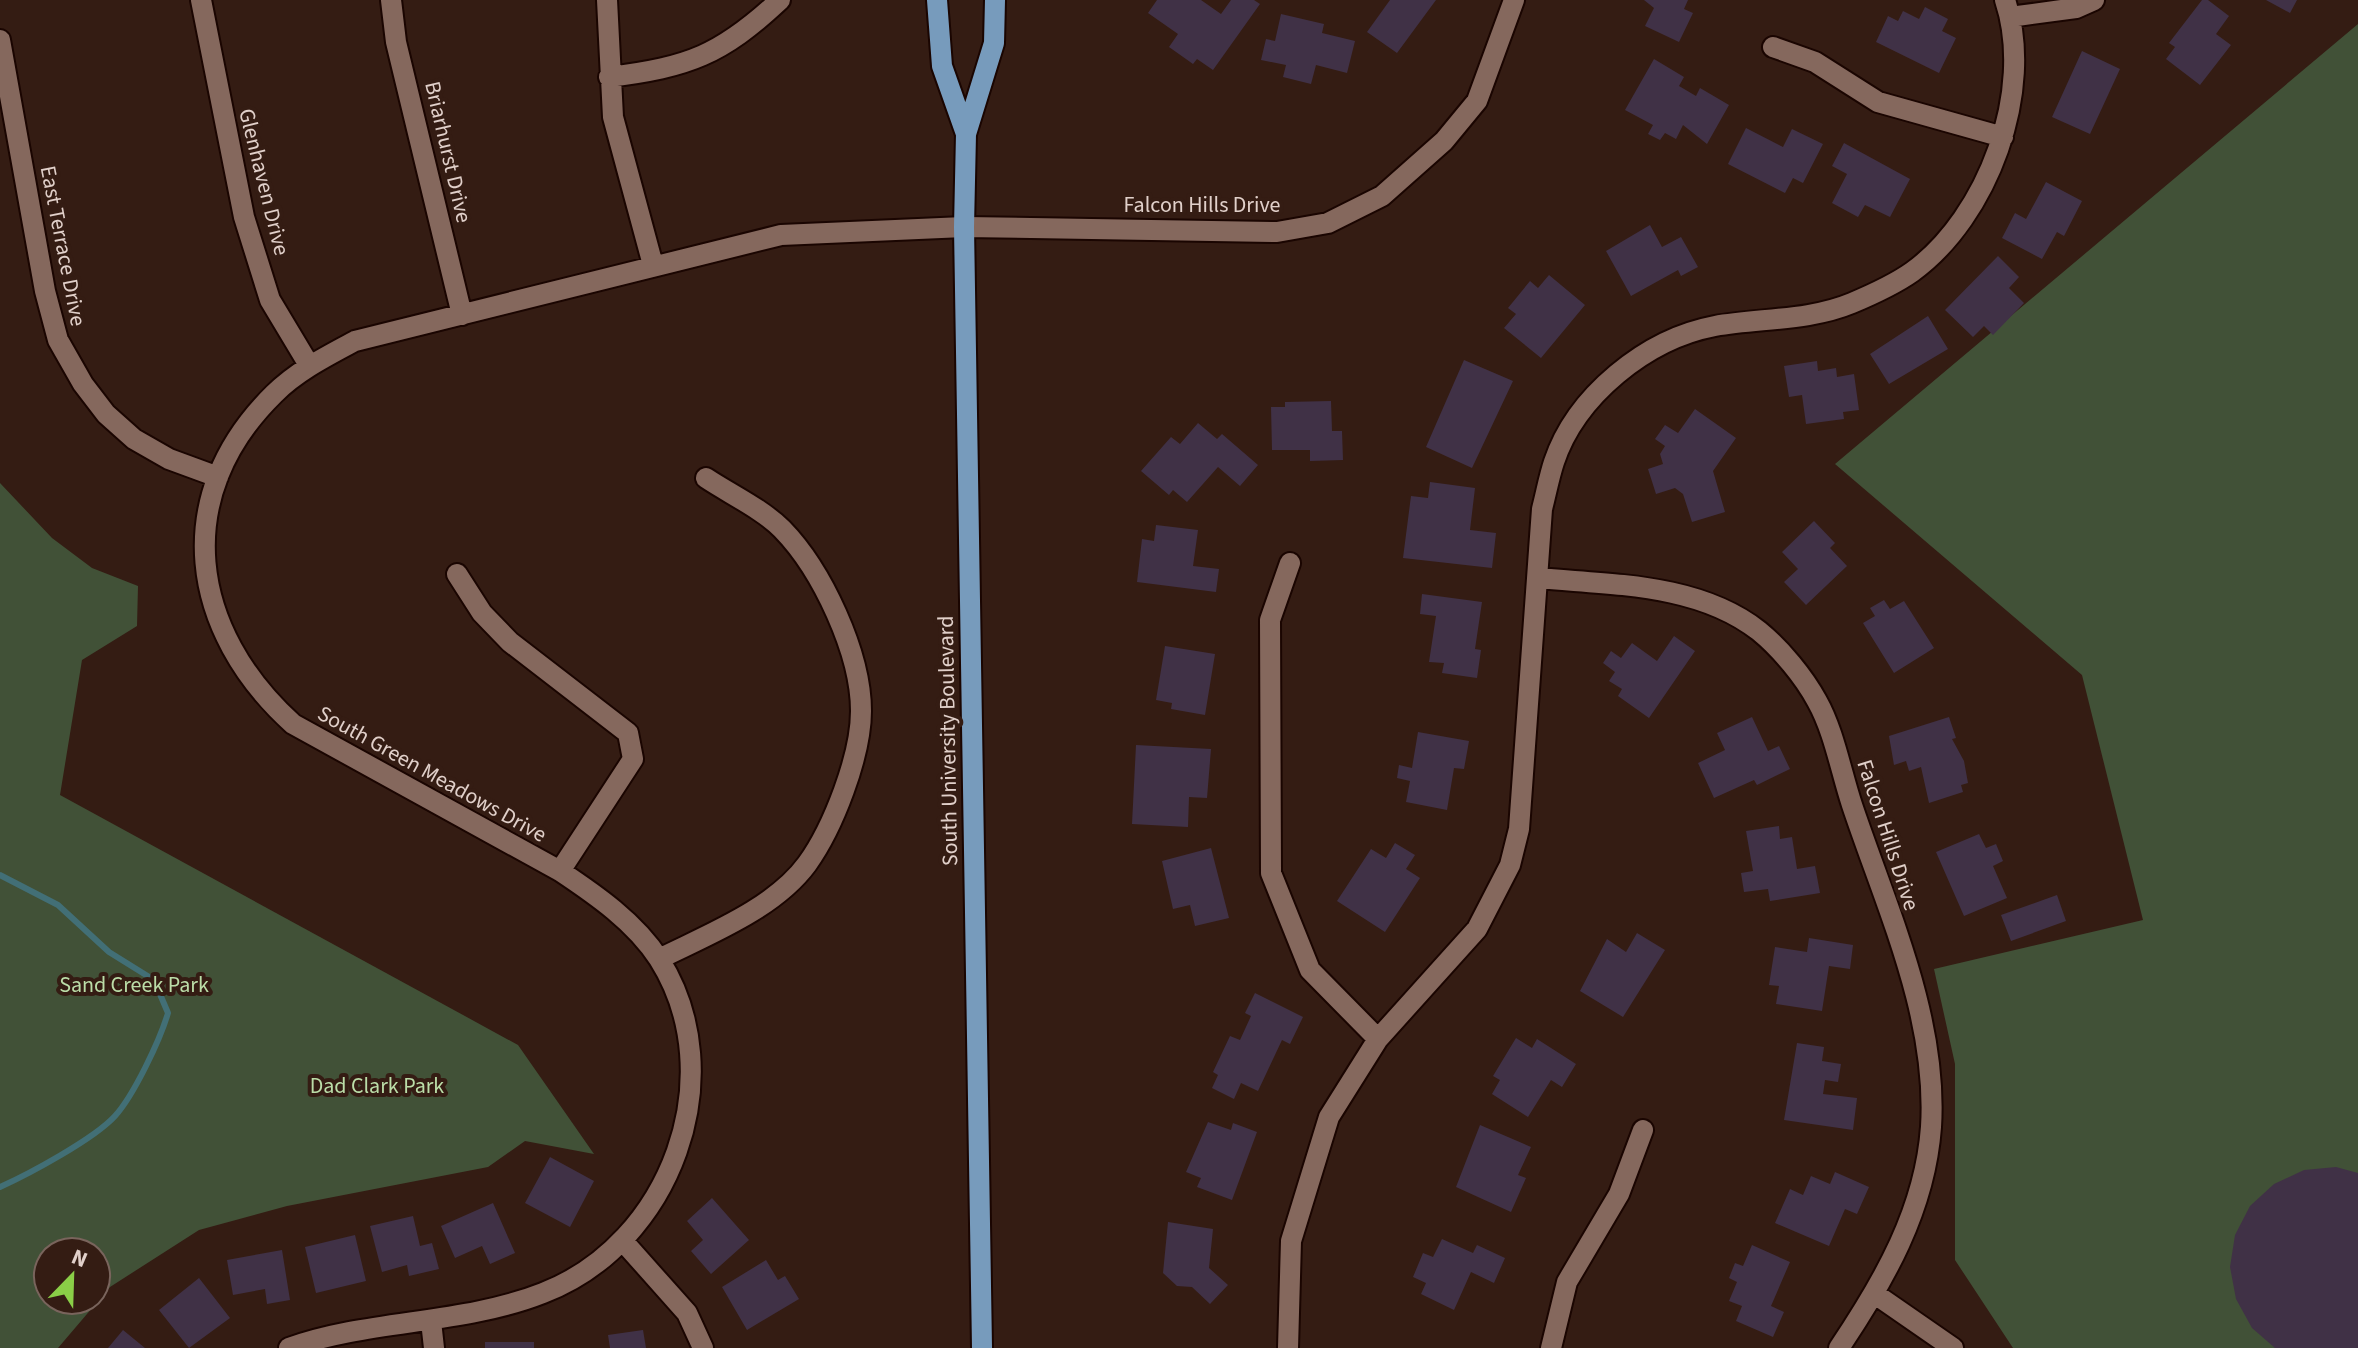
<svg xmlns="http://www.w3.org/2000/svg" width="2358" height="1348" font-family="'Source Sans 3',sans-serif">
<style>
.green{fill:#415137;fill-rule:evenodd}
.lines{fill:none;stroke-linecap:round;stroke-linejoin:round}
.stream{stroke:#426f76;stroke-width:6}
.building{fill:#403146}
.minor-casing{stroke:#1a0501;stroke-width:24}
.major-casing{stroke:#1a0501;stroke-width:24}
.minor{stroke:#85685d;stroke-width:20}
.major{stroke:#779bbc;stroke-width:20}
.labels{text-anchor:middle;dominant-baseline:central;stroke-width:8;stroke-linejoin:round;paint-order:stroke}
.street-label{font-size:22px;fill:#e1d0ca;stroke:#341c13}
.park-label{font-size:22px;fill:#bbdda8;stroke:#341c13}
</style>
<rect width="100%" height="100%" fill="#341c13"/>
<!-- green -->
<path class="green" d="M 2358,24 L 2358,1348 L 2013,1348 L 1955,1260 L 1955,1064 L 1934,969 L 2143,920 L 2082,675 L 1835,464 Z
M 0,483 L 52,538 L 92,568 L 138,586 L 137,626 L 82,660 L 60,795 L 518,1045 L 594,1154 L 525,1141 L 488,1167 L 287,1206 L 199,1230 L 110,1287 L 58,1348 L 0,1348 ZM 48,1252 L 96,1252 L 96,1300 L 48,1300 Z"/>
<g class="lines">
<!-- stream -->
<path class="stream" d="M 0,875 L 58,905 L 109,952 L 154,980 L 168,1013 C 160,1040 134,1095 115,1116 C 94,1139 29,1174 0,1187"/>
</g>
<!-- building -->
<path class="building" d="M 1157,0 L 1201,0 L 1221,14 L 1231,0 L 1254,0 L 1260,4 L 1213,70 L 1197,59 L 1193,64 L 1169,47 L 1178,34 L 1148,13 Z
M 1390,0 L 1436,0 L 1397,53 L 1367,32 Z
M 1644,0 L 1688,0 L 1684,9 L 1693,13 L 1679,42 L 1645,26 L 1654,8 Z
M 2202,0 L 2208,0 L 2229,16 L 2216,34 L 2231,45 L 2200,85 L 2166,59 L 2175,47 L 2169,43 Z
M 2266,0 L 2297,0 L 2290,13 Z
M 1925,7 L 1948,19 L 1942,31 L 1956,38 L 1939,73 L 1876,42 L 1888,16 L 1898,21 L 1903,11 L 1919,19 Z
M 1281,14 L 1324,24 L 1322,33 L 1355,41 L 1347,73 L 1316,65 L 1311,84 L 1283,77 L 1286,65 L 1261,60 L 1266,39 L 1275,41 Z
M 2082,51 L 2120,69 L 2090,134 L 2052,117 Z
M 1654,59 L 1684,77 L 1679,86 L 1696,96 L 1700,88 L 1729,105 L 1707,144 L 1683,125 L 1676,139 L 1665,133 L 1660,140 L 1648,134 L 1653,125 L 1625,110 Z
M 1746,128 L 1783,147 L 1792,129 L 1823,144 L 1803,183 L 1793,178 L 1785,193 L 1728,164 Z
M 1844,143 L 1910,179 L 1890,217 L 1865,205 L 1858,217 L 1832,203 L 1847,174 L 1832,166 Z
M 2046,182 L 2082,201 L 2064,236 L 2057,232 L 2042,259 L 2002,238 L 2015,213 L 2026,219 Z
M 1650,225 L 1662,247 L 1681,237 L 1698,267 L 1681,276 L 1678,270 L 1631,296 L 1606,251 Z
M 1998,256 L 2019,277 L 2009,288 L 2024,303 L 1993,335 L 1984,326 L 1973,337 L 1945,310 Z
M 1549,275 L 1585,305 L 1541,358 L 1504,328 L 1516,314 L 1508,308 L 1530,281 L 1538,288 Z
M 1928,316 L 1948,349 L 1889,384 L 1870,354 Z
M 1464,360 L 1513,381 L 1472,468 L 1426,447 Z
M 1817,361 L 1818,371 L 1836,368 L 1837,377 L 1854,374 L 1859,410 L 1843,412 L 1844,419 L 1806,424 L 1802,395 L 1789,397 L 1784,366 Z
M 1331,401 L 1332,431 L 1342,431 L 1343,460 L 1310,461 L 1310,450 L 1272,450 L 1271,407 L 1285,407 L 1285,402 Z
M 1695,409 L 1736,438 L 1713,471 L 1725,512 L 1692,522 L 1683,494 L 1675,488 L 1656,494 L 1648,469 L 1663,464 L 1660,454 L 1665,446 L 1655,439 L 1665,425 L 1678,433 Z
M 1198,423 L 1217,439 L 1222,434 L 1258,465 L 1240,486 L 1218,467 L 1187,502 L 1173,490 L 1169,495 L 1141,471 L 1171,437 L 1180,444 Z
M 1430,482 L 1475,488 L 1470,530 L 1496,533 L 1492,568 L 1403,558 L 1411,496 L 1428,498 Z
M 1814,521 L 1835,543 L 1830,548 L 1847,566 L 1806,605 L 1784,582 L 1798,569 L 1782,552 Z
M 1156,525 L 1198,530 L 1193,566 L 1219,569 L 1216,592 L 1137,582 L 1142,539 L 1154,541 Z
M 1422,594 L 1482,602 L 1475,649 L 1481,650 L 1477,678 L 1442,673 L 1444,663 L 1429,662 L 1436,616 L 1420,614 Z
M 1884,600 L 1890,609 L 1904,601 L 1934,648 L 1894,673 L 1863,623 L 1875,616 L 1870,608 Z
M 1674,636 L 1695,651 L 1649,718 L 1618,696 L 1622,689 L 1609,681 L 1615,672 L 1603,663 L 1611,651 L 1621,658 L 1632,643 L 1657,661 Z
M 1165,646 L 1215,654 L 1205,715 L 1171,709 L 1172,703 L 1156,700 Z
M 1752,717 L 1768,751 L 1779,746 L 1790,769 L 1757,785 L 1754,780 L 1714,798 L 1698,763 L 1725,750 L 1717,733 Z
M 1949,717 L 1956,738 L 1952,739 L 1964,761 L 1968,783 L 1961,785 L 1963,792 L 1929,803 L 1921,767 L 1909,771 L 1906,761 L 1894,765 L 1889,736 Z
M 1418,732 L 1469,741 L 1464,769 L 1454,768 L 1447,810 L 1406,802 L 1410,781 L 1397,778 L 1399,765 L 1412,768 Z
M 1136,745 L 1211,749 L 1207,798 L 1189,797 L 1188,827 L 1132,824 Z
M 1779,826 L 1780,839 L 1792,837 L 1797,869 L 1815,866 L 1820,893 L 1770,901 L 1768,889 L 1744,892 L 1741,873 L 1753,871 L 1746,831 Z
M 1979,834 L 1986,848 L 1996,844 L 2003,861 L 1993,866 L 2007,898 L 1964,916 L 1936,852 Z
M 1395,843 L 1415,855 L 1406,869 L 1420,878 L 1385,932 L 1337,901 L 1371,849 L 1386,858 Z
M 1211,848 L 1229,918 L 1195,926 L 1190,905 L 1173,909 L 1162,861 Z
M 2057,895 L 2066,921 L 2011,941 L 2001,915 Z
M 1637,933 L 1665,950 L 1623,1017 L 1580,991 L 1607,939 L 1626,952 Z
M 1809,938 L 1853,945 L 1850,969 L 1829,966 L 1822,1011 L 1776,1004 L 1779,986 L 1769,985 L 1775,947 L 1807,952 Z
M 1255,993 L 1303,1017 L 1290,1044 L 1282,1040 L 1258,1091 L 1241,1083 L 1234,1099 L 1212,1088 L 1218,1075 L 1213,1072 L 1230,1036 L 1240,1040 L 1251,1016 L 1245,1013 Z
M 1516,1038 L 1532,1048 L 1537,1039 L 1576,1064 L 1562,1087 L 1551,1080 L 1528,1117 L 1492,1094 L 1500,1080 L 1493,1076 Z
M 1797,1043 L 1824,1047 L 1822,1061 L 1841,1064 L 1838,1082 L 1825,1080 L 1823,1094 L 1857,1098 L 1853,1130 L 1784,1120 Z
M 1208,1122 L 1231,1130 L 1233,1123 L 1257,1132 L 1232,1200 L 1197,1187 L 1201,1178 L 1186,1172 Z
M 1480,1125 L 1531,1147 L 1518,1175 L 1526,1178 L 1511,1212 L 1456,1187 Z
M 550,1157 L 594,1181 L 570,1227 L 525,1203 Z
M 2336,1167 L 2358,1173 L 2358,1348 L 2275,1348 L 2252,1328 L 2236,1299 L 2230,1267 L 2235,1235 L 2250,1206 L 2274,1184 L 2304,1170 Z
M 1835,1172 L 1869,1187 L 1857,1214 L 1845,1209 L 1829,1246 L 1775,1223 L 1790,1189 L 1803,1195 L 1811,1176 L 1830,1184 Z
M 712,1198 L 749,1240 L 711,1274 L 691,1251 L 703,1240 L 687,1221 Z
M 493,1203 L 515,1253 L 490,1264 L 482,1246 L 455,1258 L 441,1226 Z
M 413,1216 L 420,1246 L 432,1243 L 439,1269 L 409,1276 L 407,1265 L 382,1272 L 370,1226 Z
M 1168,1222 L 1213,1229 L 1209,1268 L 1228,1285 L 1210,1304 L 1192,1287 L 1177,1286 L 1163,1273 Z
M 355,1235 L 366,1281 L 316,1293 L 305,1247 Z
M 1442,1239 L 1473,1253 L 1477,1245 L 1505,1258 L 1494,1283 L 1471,1272 L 1454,1310 L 1421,1294 L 1426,1283 L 1413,1277 L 1423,1253 L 1433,1257 Z
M 1752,1245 L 1790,1262 L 1771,1306 L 1784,1312 L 1773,1337 L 1736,1321 L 1742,1306 L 1729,1301 L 1737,1282 L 1729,1278 L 1735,1263 L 1743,1266 Z
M 282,1250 L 290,1300 L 267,1304 L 265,1289 L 233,1295 L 227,1260 Z
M 766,1260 L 778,1280 L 785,1276 L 799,1299 L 747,1330 L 722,1287 Z
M 199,1278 L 230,1318 L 189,1348 L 159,1310 Z
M 123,1330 L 145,1348 L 108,1348 Z
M 643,1330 L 646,1348 L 610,1348 L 608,1335 Z
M 485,1342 L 534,1342 L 534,1348 L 485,1348 Z"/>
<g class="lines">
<!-- minor casing -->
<g class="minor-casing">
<path id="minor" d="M 201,0 L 244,217 L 270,300 L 309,365
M 391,0 L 396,42 L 462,315
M 607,0 L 613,117 L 653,265
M 2010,17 L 2076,8 L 2094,0
M 0,40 L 45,291 L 58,340 L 83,384 L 106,414 L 134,439 L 169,459 L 218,477
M 1773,47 L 1815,62 L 1878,102 L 2003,137
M 609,77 C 689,67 721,55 780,0
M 1290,563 L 1270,620 L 1271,873 L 1310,970 L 1378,1039
M 457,574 L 482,613 L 510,642 L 628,733 L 633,759 L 560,871
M 1538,578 C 1612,585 1698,583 1759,631 C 1781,649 1804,677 1817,701 C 1834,731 1841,772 1852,805 C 1886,907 1938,1017 1931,1127 C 1925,1210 1884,1281 1839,1348
M 659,959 C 707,935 774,909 807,864 C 833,828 861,756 861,711 C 861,653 822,570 782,529 C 762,509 730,494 706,478
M 622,1240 L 687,1313 L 703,1348
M 1875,1294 L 1953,1348
M 431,1321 L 434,1348
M 289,1348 C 370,1319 462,1325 543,1293 C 671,1244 733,1076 659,959 C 635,922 596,895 560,871 L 293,724 C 190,631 169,497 274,394 C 297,371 327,356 355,341 L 781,235 L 964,227 L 1277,232 L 1328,223 L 1382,196 L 1444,141 L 1477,101 L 1514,0
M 1288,1348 L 1291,1241 L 1329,1117 L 1378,1039 L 1477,929 L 1510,865 L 1519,829 L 1542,509 C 1546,494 1549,477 1554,462 C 1576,396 1646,339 1715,326 C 1760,318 1809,321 1852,303 C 1871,295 1895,284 1912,272 C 1988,217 2035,90 2005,0
M 1551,1348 L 1567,1282 L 1619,1194 L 1643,1130"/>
</g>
<!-- major casing -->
<g class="major-casing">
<path id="major" d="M 937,0 L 942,66 L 966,134
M 982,1348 L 964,227 L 966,134 L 994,43 L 995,0"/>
</g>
<!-- minor -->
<use href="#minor" class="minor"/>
<!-- major -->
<use href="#major" class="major"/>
</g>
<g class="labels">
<!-- street labels -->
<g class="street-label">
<text transform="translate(448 152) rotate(77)">Briarhurst Drive</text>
<text transform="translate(264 182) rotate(76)">Glenhaven Drive</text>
<text x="1202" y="205">Falcon Hills Drive</text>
<text transform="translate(63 246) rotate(79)">East Terrace Drive</text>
<text transform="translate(948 741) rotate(-91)">South University Boulevard</text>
<text transform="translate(432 774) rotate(29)">South Green Meadows Drive</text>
<text transform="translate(1888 835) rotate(72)">Falcon Hills Drive</text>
</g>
<!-- park labels -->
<g class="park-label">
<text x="134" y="985">Sand Creek Park</text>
<text x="377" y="1086">Dad Clark Park</text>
</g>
</g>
<!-- north arrow -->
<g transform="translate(72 1276) rotate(23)"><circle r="38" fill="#341c13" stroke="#79645c" stroke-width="2"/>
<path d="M0-6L14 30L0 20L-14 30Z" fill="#8ace47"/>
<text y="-12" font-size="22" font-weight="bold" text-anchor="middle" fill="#e1d0ca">N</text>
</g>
</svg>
